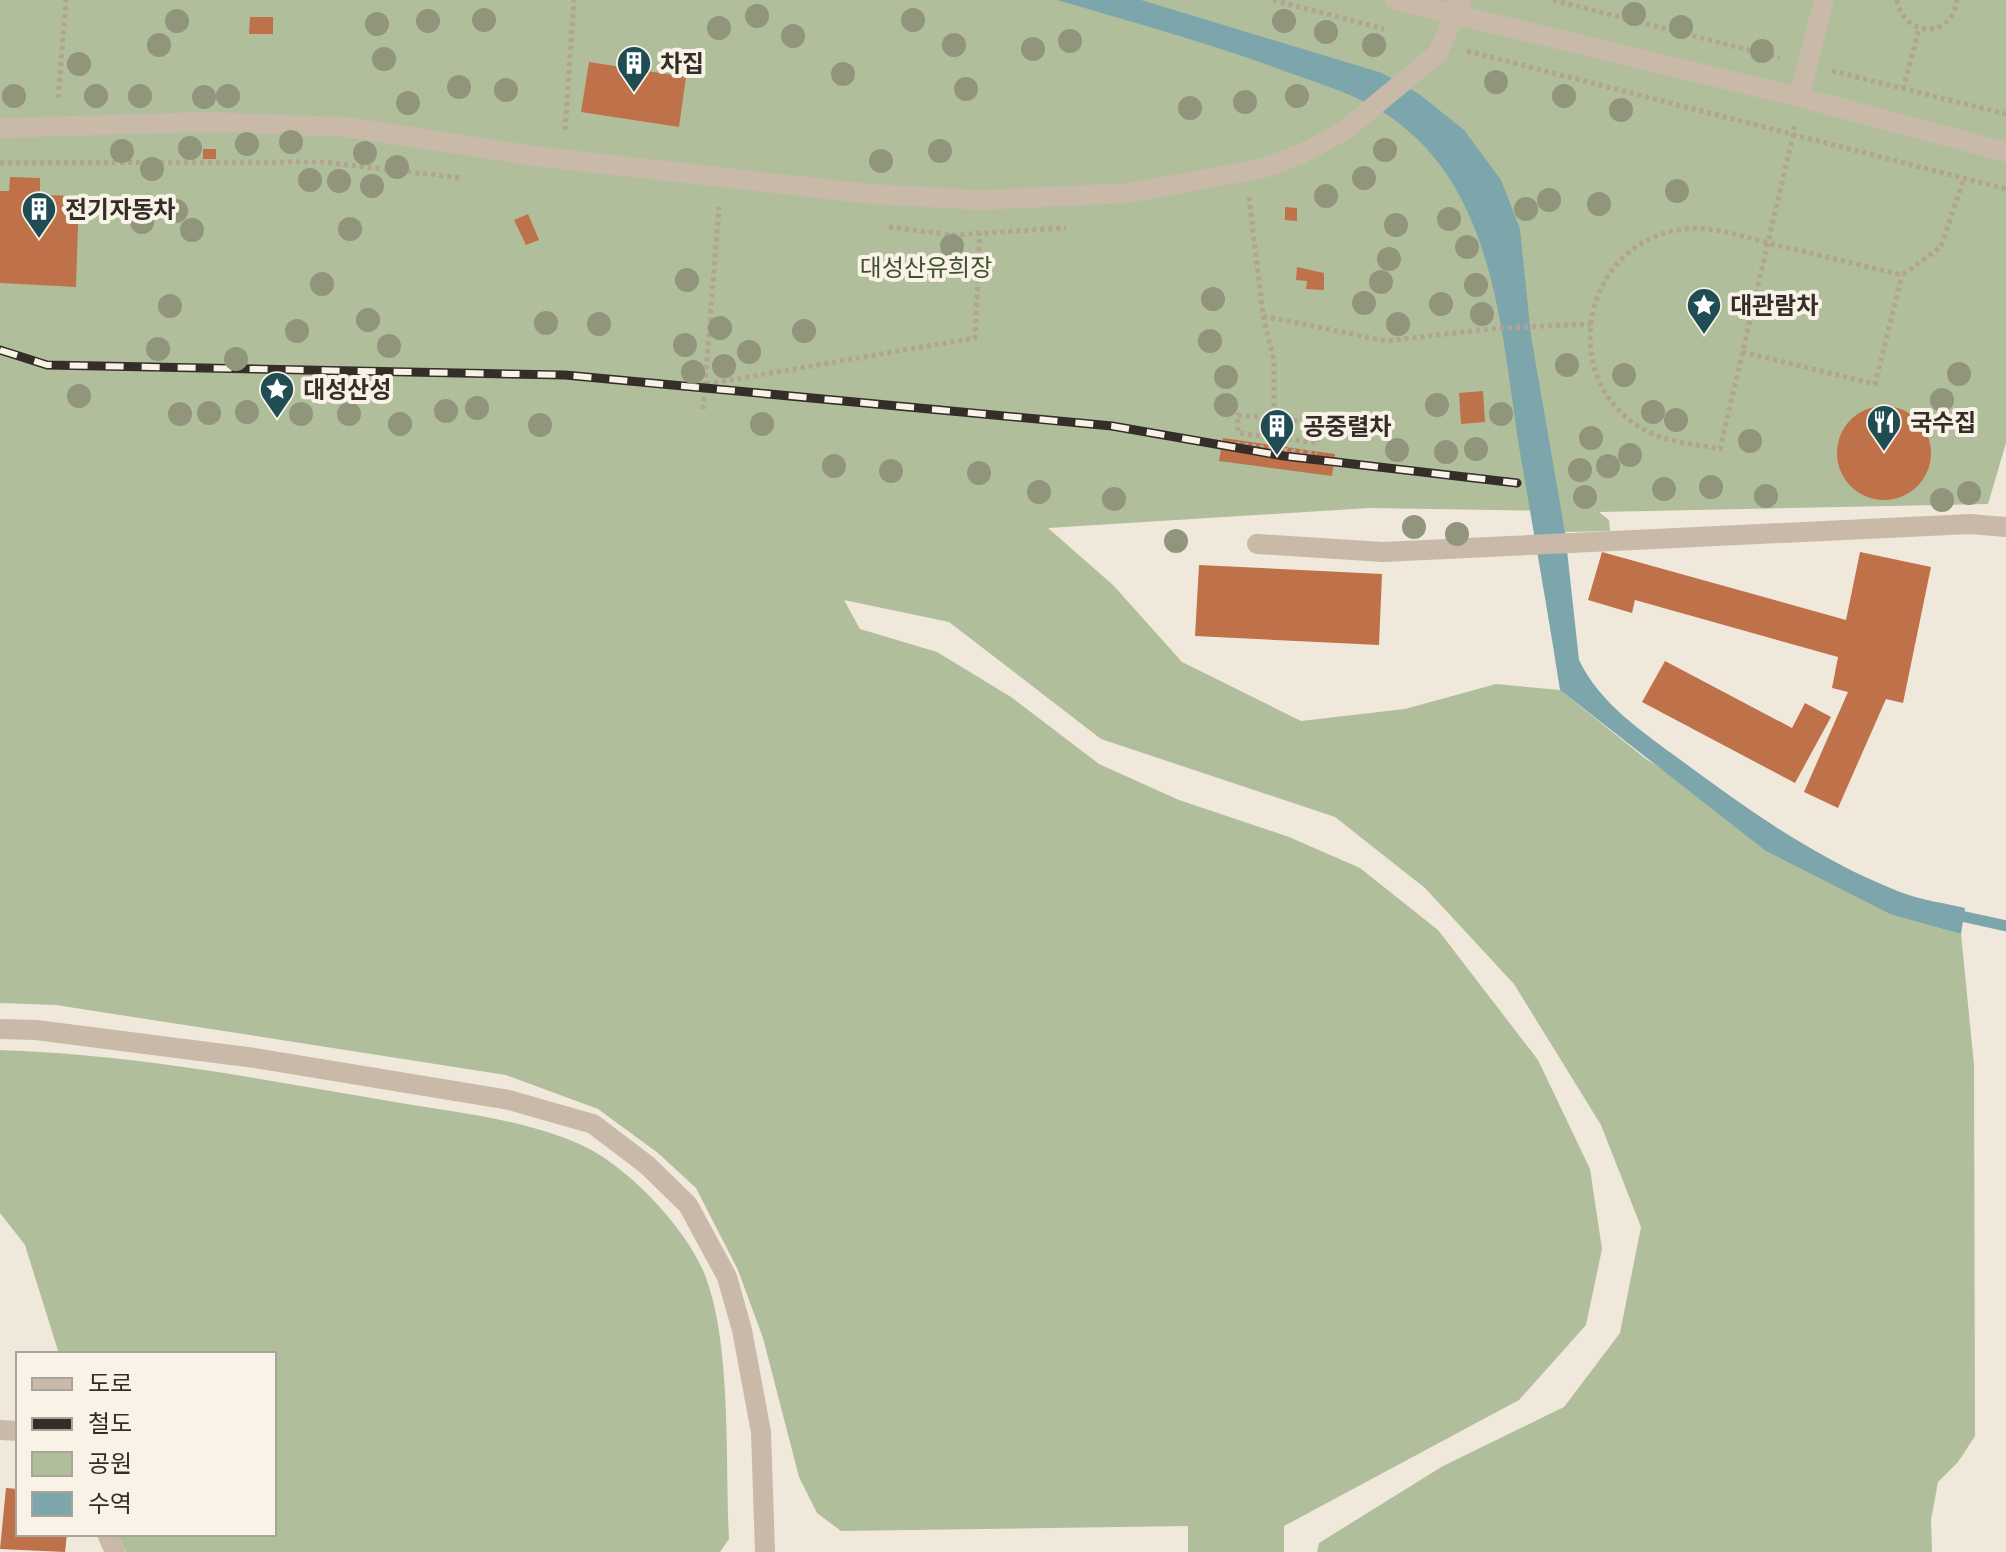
<svg xmlns="http://www.w3.org/2000/svg" width="2006" height="1552" font-family="Quicksand,'Noto Sans KR',sans-serif">
<style>
.green{fill:#b0be9c}
.water{fill:#7ca6ac}
.lines{fill:none;stroke-linecap:round;stroke-linejoin:round}
.stream{stroke:#7ca6ac;stroke-width:11}
.building{fill:#bf714a}
.path{stroke:#b3a392;stroke-width:5;stroke-dasharray:4 4;stroke-linecap:butt}
.minor{stroke:#c8b9a8;stroke-width:20}
.rail-casing{stroke:#352d28;stroke-width:9}
.rail{stroke:#f8f2e7;stroke-width:6;stroke-dasharray:18;stroke-linecap:butt}
.tree{fill:#90957b}
.labels{text-anchor:middle;dominant-baseline:central;stroke-width:8;stroke-linejoin:round;paint-order:stroke}
.poi-label{font-size:24px;font-weight:bold;fill:#352d28;stroke:#f8f2e7;text-anchor:start}
.park-label{font-size:24px;fill:#41512d;stroke:#f8f2e7}
</style>
<rect width="100%" height="100%" fill="#f0e8db"/>
<!-- green -->
<path class="green" d="M 0,0 L 2006,0 L 2006,443 L 1988,504 L 1599,512 L 1609,520 L 1610,531 L 1565,532 L 1561,511 L 1369,508 L 1048,528 L 1113,585 L 1182,662 L 1301,721 L 1405,709 L 1496,684 L 1560,690 L 1646,759 L 1892,915 L 1961,934 L 1974,1065 L 1975,1436 L 1958,1462 L 1938,1482 L 1931,1520 L 1932,1552 L 1317,1552 L 1319,1543 L 1443,1466 L 1564,1407 L 1620,1333 L 1641,1227 L 1601,1125 L 1514,984 L 1425,888 L 1335,817 L 1101,739 L 949,622 L 844,600 L 860,629 L 937,652 L 1011,697 L 1099,764 L 1179,800 L 1289,837 L 1360,868 L 1438,930 L 1538,1060 L 1590,1169 L 1602,1249 L 1586,1325 L 1519,1400 L 1284,1526 L 1284,1552 L 1188,1552 L 1188,1526 L 841,1531 L 817,1513 L 799,1477 L 763,1338 L 738,1270 L 696,1188 L 658,1153 L 598,1109 L 506,1075 L 56,1005 L 0,1003 Z
M 0,1050 C 130,1054 261,1079 389,1101 C 451,1112 519,1118 577,1143 C 625,1163 686,1227 705,1275 C 732,1345 725,1461 729,1539 L 720,1552 L 126,1552 L 117,1534 L 274,1534 L 274,1354 L 59,1354 L 25,1245 L 0,1213 Z"/>
<!-- water -->
<path class="water" d="M 1057,0 L 1141,0 L 1382,73 L 1419,94 L 1464,130 L 1501,180 L 1520,229 L 1531,336 L 1565,532 L 1579,660 C 1600,704 1643,732 1682,761 C 1751,812 1820,861 1900,892 C 1921,900 1944,903 1965,908 L 1961,934 L 1892,915 L 1766,851 L 1560,690 C 1548,612 1534,535 1521,458 C 1501,340 1499,194 1392,118 C 1363,97 1326,86 1293,74 C 1215,45 1136,23 1057,0 Z"/>
<g class="lines">
<!-- stream -->
<path class="stream" d="M 1952,914 L 2006,926"/>
</g>
<!-- building -->
<path class="building" d="M 250,17 L 273,17 L 273,34 L 249,34 Z
M 589,62 L 686,77 L 679,127 L 581,112 Z
M 203,149 L 216,149 L 216,159 L 203,159 Z
M 10,177 L 40,178 L 40,195 L 79,196 L 76,287 L 0,283 L 0,191 L 9,191 Z
M 1285,207 L 1297,208 L 1297,221 L 1285,220 Z
M 528,214 L 539,240 L 526,245 L 514,220 Z
M 1297,267 L 1324,273 L 1324,290 L 1306,289 L 1307,281 L 1296,280 Z
M 1483,391 L 1485,422 L 1461,424 L 1459,393 Z
M1837 453a47 47 0 1 1 94 0a47 47 0 1 1-94 0Z
M 1223,438 L 1335,454 L 1332,476 L 1219,461 Z
M 1602,552 L 1846,620 L 1860,552 L 1931,567 L 1903,703 L 1886,699 L 1838,808 L 1804,792 L 1848,692 L 1832,688 L 1838,657 L 1635,600 L 1632,613 L 1588,600 Z
M 1199,565 L 1382,574 L 1379,645 L 1195,636 Z
M 1665,661 L 1792,728 L 1805,703 L 1831,717 L 1795,783 L 1642,702 Z
M 6,1488 L 18,1489 L 18,1534 L 67,1534 L 65,1552 L 0,1549 Z"/>
<g class="lines">
<!-- path -->
<path class="path" d="M 1273,0 L 1384,29
M 1553,0 L 1780,58
M 1897,0 C 1904,38 1952,39 1957,0
M 1467,51 L 2006,189
M 1832,71 L 2006,114
M 1903,89 L 1919,29
M 58,98 L 66,0
M 1794,126 L 1793,135 L 1720,449 C 1695,444 1665,442 1643,429 C 1557,380 1581,248 1677,230 C 1710,224 1740,236 1772,244 C 1815,254 1859,265 1902,275 L 1941,247 L 1964,178
M 565,130 L 574,0
M 0,163 L 322,162 L 462,178
M 1249,197 L 1263,316 L 1386,341 L 1498,328 L 1591,324
M 889,227 L 952,235 L 1066,228
M 1263,316 L 1274,361 L 1274,419
M 1742,352 L 1875,384 L 1902,275
M 706,384 L 975,338 L 980,234
M 703,409 L 719,207
M 1238,415 L 1319,423 L 1318,443 L 1238,433 Z
M 1236,444 L 1317,454"/>
<!-- minor -->
<path class="minor" d="M 1395,0 L 1799,97 L 2006,152
M 1799,97 L 1824,0
M 0,128 L 205,122 L 346,127 L 542,157 L 871,194 L 982,200 L 1129,193 L 1264,168 L 1303,153 L 1344,131 L 1438,53 L 1461,0
M 1257,544 L 1383,552 L 1970,524 L 2006,527
M 0,1029 L 36,1030 L 255,1058 L 509,1100 L 593,1124 L 647,1165 L 688,1205 L 727,1277 L 742,1330 L 761,1432 L 765,1552
M 0,1430 L 18,1431
M 107,1534 L 115,1552"/>
<!-- rail casing -->
<g class="rail-casing">
<path id="rail" d="M 0,350 L 47,365 L 565,375 L 1112,426 L 1284,456 L 1517,483"/>
</g>
<!-- rail -->
<use href="#rail" class="rail"/>
</g>
<!-- trees -->
<g class="tree">
<circle cx="1634" cy="14" r="12"/>
<circle cx="757" cy="16" r="12"/>
<circle cx="484" cy="20" r="12"/>
<circle cx="913" cy="20" r="12"/>
<circle cx="177" cy="21" r="12"/>
<circle cx="428" cy="21" r="12"/>
<circle cx="1284" cy="21" r="12"/>
<circle cx="377" cy="24" r="12"/>
<circle cx="1681" cy="27" r="12"/>
<circle cx="719" cy="28" r="12"/>
<circle cx="1326" cy="32" r="12"/>
<circle cx="793" cy="36" r="12"/>
<circle cx="1070" cy="41" r="12"/>
<circle cx="159" cy="45" r="12"/>
<circle cx="954" cy="45" r="12"/>
<circle cx="1374" cy="45" r="12"/>
<circle cx="1033" cy="49" r="12"/>
<circle cx="1762" cy="51" r="12"/>
<circle cx="384" cy="59" r="12"/>
<circle cx="79" cy="64" r="12"/>
<circle cx="843" cy="74" r="12"/>
<circle cx="1496" cy="82" r="12"/>
<circle cx="459" cy="87" r="12"/>
<circle cx="966" cy="89" r="12"/>
<circle cx="506" cy="90" r="12"/>
<circle cx="14" cy="96" r="12"/>
<circle cx="96" cy="96" r="12"/>
<circle cx="140" cy="96" r="12"/>
<circle cx="228" cy="96" r="12"/>
<circle cx="1297" cy="96" r="12"/>
<circle cx="1564" cy="96" r="12"/>
<circle cx="204" cy="97" r="12"/>
<circle cx="1245" cy="102" r="12"/>
<circle cx="408" cy="103" r="12"/>
<circle cx="1190" cy="108" r="12"/>
<circle cx="1621" cy="110" r="12"/>
<circle cx="291" cy="142" r="12"/>
<circle cx="247" cy="144" r="12"/>
<circle cx="190" cy="148" r="12"/>
<circle cx="1385" cy="150" r="12"/>
<circle cx="122" cy="151" r="12"/>
<circle cx="940" cy="151" r="12"/>
<circle cx="365" cy="153" r="12"/>
<circle cx="881" cy="161" r="12"/>
<circle cx="397" cy="167" r="12"/>
<circle cx="152" cy="169" r="12"/>
<circle cx="1364" cy="178" r="12"/>
<circle cx="310" cy="180" r="12"/>
<circle cx="339" cy="181" r="12"/>
<circle cx="372" cy="186" r="12"/>
<circle cx="1677" cy="191" r="12"/>
<circle cx="1326" cy="196" r="12"/>
<circle cx="1549" cy="200" r="12"/>
<circle cx="1599" cy="204" r="12"/>
<circle cx="1526" cy="209" r="12"/>
<circle cx="176" cy="211" r="12"/>
<circle cx="1449" cy="219" r="12"/>
<circle cx="142" cy="222" r="12"/>
<circle cx="1396" cy="225" r="12"/>
<circle cx="350" cy="229" r="12"/>
<circle cx="192" cy="230" r="12"/>
<circle cx="952" cy="246" r="12"/>
<circle cx="1467" cy="247" r="12"/>
<circle cx="1389" cy="259" r="12"/>
<circle cx="687" cy="280" r="12"/>
<circle cx="1381" cy="282" r="12"/>
<circle cx="322" cy="284" r="12"/>
<circle cx="1476" cy="285" r="12"/>
<circle cx="1213" cy="299" r="12"/>
<circle cx="1364" cy="303" r="12"/>
<circle cx="1441" cy="304" r="12"/>
<circle cx="170" cy="306" r="12"/>
<circle cx="1482" cy="314" r="12"/>
<circle cx="368" cy="320" r="12"/>
<circle cx="546" cy="323" r="12"/>
<circle cx="599" cy="324" r="12"/>
<circle cx="1398" cy="324" r="12"/>
<circle cx="720" cy="328" r="12"/>
<circle cx="297" cy="331" r="12"/>
<circle cx="804" cy="331" r="12"/>
<circle cx="1210" cy="341" r="12"/>
<circle cx="685" cy="345" r="12"/>
<circle cx="389" cy="346" r="12"/>
<circle cx="158" cy="349" r="12"/>
<circle cx="749" cy="352" r="12"/>
<circle cx="236" cy="359" r="12"/>
<circle cx="1567" cy="365" r="12"/>
<circle cx="724" cy="366" r="12"/>
<circle cx="693" cy="372" r="12"/>
<circle cx="1959" cy="374" r="12"/>
<circle cx="1624" cy="375" r="12"/>
<circle cx="1226" cy="377" r="12"/>
<circle cx="79" cy="396" r="12"/>
<circle cx="1942" cy="400" r="12"/>
<circle cx="1226" cy="405" r="12"/>
<circle cx="1437" cy="405" r="12"/>
<circle cx="477" cy="408" r="12"/>
<circle cx="446" cy="411" r="12"/>
<circle cx="247" cy="412" r="12"/>
<circle cx="1653" cy="412" r="12"/>
<circle cx="209" cy="413" r="12"/>
<circle cx="180" cy="414" r="12"/>
<circle cx="301" cy="414" r="12"/>
<circle cx="349" cy="414" r="12"/>
<circle cx="1501" cy="414" r="12"/>
<circle cx="1676" cy="420" r="12"/>
<circle cx="400" cy="424" r="12"/>
<circle cx="762" cy="424" r="12"/>
<circle cx="540" cy="425" r="12"/>
<circle cx="1591" cy="438" r="12"/>
<circle cx="1750" cy="441" r="12"/>
<circle cx="1476" cy="449" r="12"/>
<circle cx="1397" cy="450" r="12"/>
<circle cx="1446" cy="452" r="12"/>
<circle cx="1630" cy="455" r="12"/>
<circle cx="834" cy="466" r="12"/>
<circle cx="1608" cy="466" r="12"/>
<circle cx="1580" cy="470" r="12"/>
<circle cx="891" cy="471" r="12"/>
<circle cx="979" cy="473" r="12"/>
<circle cx="1711" cy="487" r="12"/>
<circle cx="1664" cy="489" r="12"/>
<circle cx="1039" cy="492" r="12"/>
<circle cx="1969" cy="493" r="12"/>
<circle cx="1766" cy="496" r="12"/>
<circle cx="1585" cy="497" r="12"/>
<circle cx="1114" cy="499" r="12"/>
<circle cx="1942" cy="500" r="12"/>
<circle cx="1414" cy="527" r="12"/>
<circle cx="1457" cy="534" r="12"/>
<circle cx="1176" cy="541" r="12"/>
</g>
<!-- icons -->
<defs>
<g id="building-pin" transform="scale(1.8)"><path d="M0 17L-7.5 6A9.5 9.5 0 1 1 7.5 6Z" fill="#204c54" stroke="#f8f2e7"/><path d="M-4-6H4V6H1V3H-1V6H-4ZM-2.5-4.3h1.7v1.8h-1.7ZM.8-4.3h1.7v1.8H.8ZM-2.5-1h1.7V.8h-1.7ZM.8-1h1.7V.8H.8Z" fill="#fff"/></g>
<g id="sight-pin" transform="scale(1.8)"><path d="M0 17L-7.5 6A9.5 9.5 0 1 1 7.5 6Z" fill="#204c54" stroke="#f8f2e7"/><path d="M0-6L1.8-2.2L6-1.7L2.9 1.2L3.7 5.4L0 3.3L-3.7 5.4L-2.9 1.2L-6-1.7L-1.8-2.2Z" fill="#fff"/></g>
<g id="restaurant-pin" transform="scale(1.8)"><path d="M0 17L-7.5 6A9.5 9.5 0 1 1 7.5 6Z" fill="#204c54" stroke="#f8f2e7"/><path d="M-5-6h1v4h1v-4h1v4h1v-4h1v5L-1.5 .5V6h-2V.5L-5-1ZM5-6V6H3V1.5H1.5Q1.5-4 5-6Z" fill="#fff"/></g>
</defs>
<g fill-rule="evenodd">
<use href="#building-pin" x="634" y="63"/>
<use href="#building-pin" x="39" y="209"/>
<use href="#sight-pin" x="1704" y="305"/>
<use href="#sight-pin" x="277" y="389"/>
<use href="#restaurant-pin" x="1884" y="422"/>
<use href="#building-pin" x="1277" y="426"/>
</g>
<g class="labels">
<!-- poi labels -->
<g class="poi-label">
<text x="660" y="63">차집</text>
<text x="65" y="209">전기자동차</text>
<text x="1730" y="305">대관람차</text>
<text x="303" y="389">대성산성</text>
<text x="1910" y="422">국수집</text>
<text x="1303" y="426">공중렬차</text>
</g>
<!-- park labels -->
<g class="park-label">
<text x="926" y="267">대성산유희장</text>
</g>
</g>
<!-- legend -->
<rect x="16" y="1352" width="260" height="184" fill="#f8f2e7" stroke="#aaa39b" stroke-width="2"/>
<rect x="32" y="1378" width="40" height="12" fill="#c8b9a8" stroke="#aaa39b" stroke-width="2"/>
<text x="88" y="1392" font-size="24" fill="#352d28">도로</text>
<rect x="32" y="1418" width="40" height="12" fill="#352d28" stroke="#aaa39b" stroke-width="2"/>
<text x="88" y="1432" font-size="24" fill="#352d28">철도</text>
<rect x="32" y="1452" width="40" height="24" fill="#b0be9c" stroke="#aaa39b" stroke-width="2"/>
<text x="88" y="1472" font-size="24" fill="#352d28">공원</text>
<rect x="32" y="1492" width="40" height="24" fill="#7ca6ac" stroke="#aaa39b" stroke-width="2"/>
<text x="88" y="1512" font-size="24" fill="#352d28">수역</text>
</svg>
